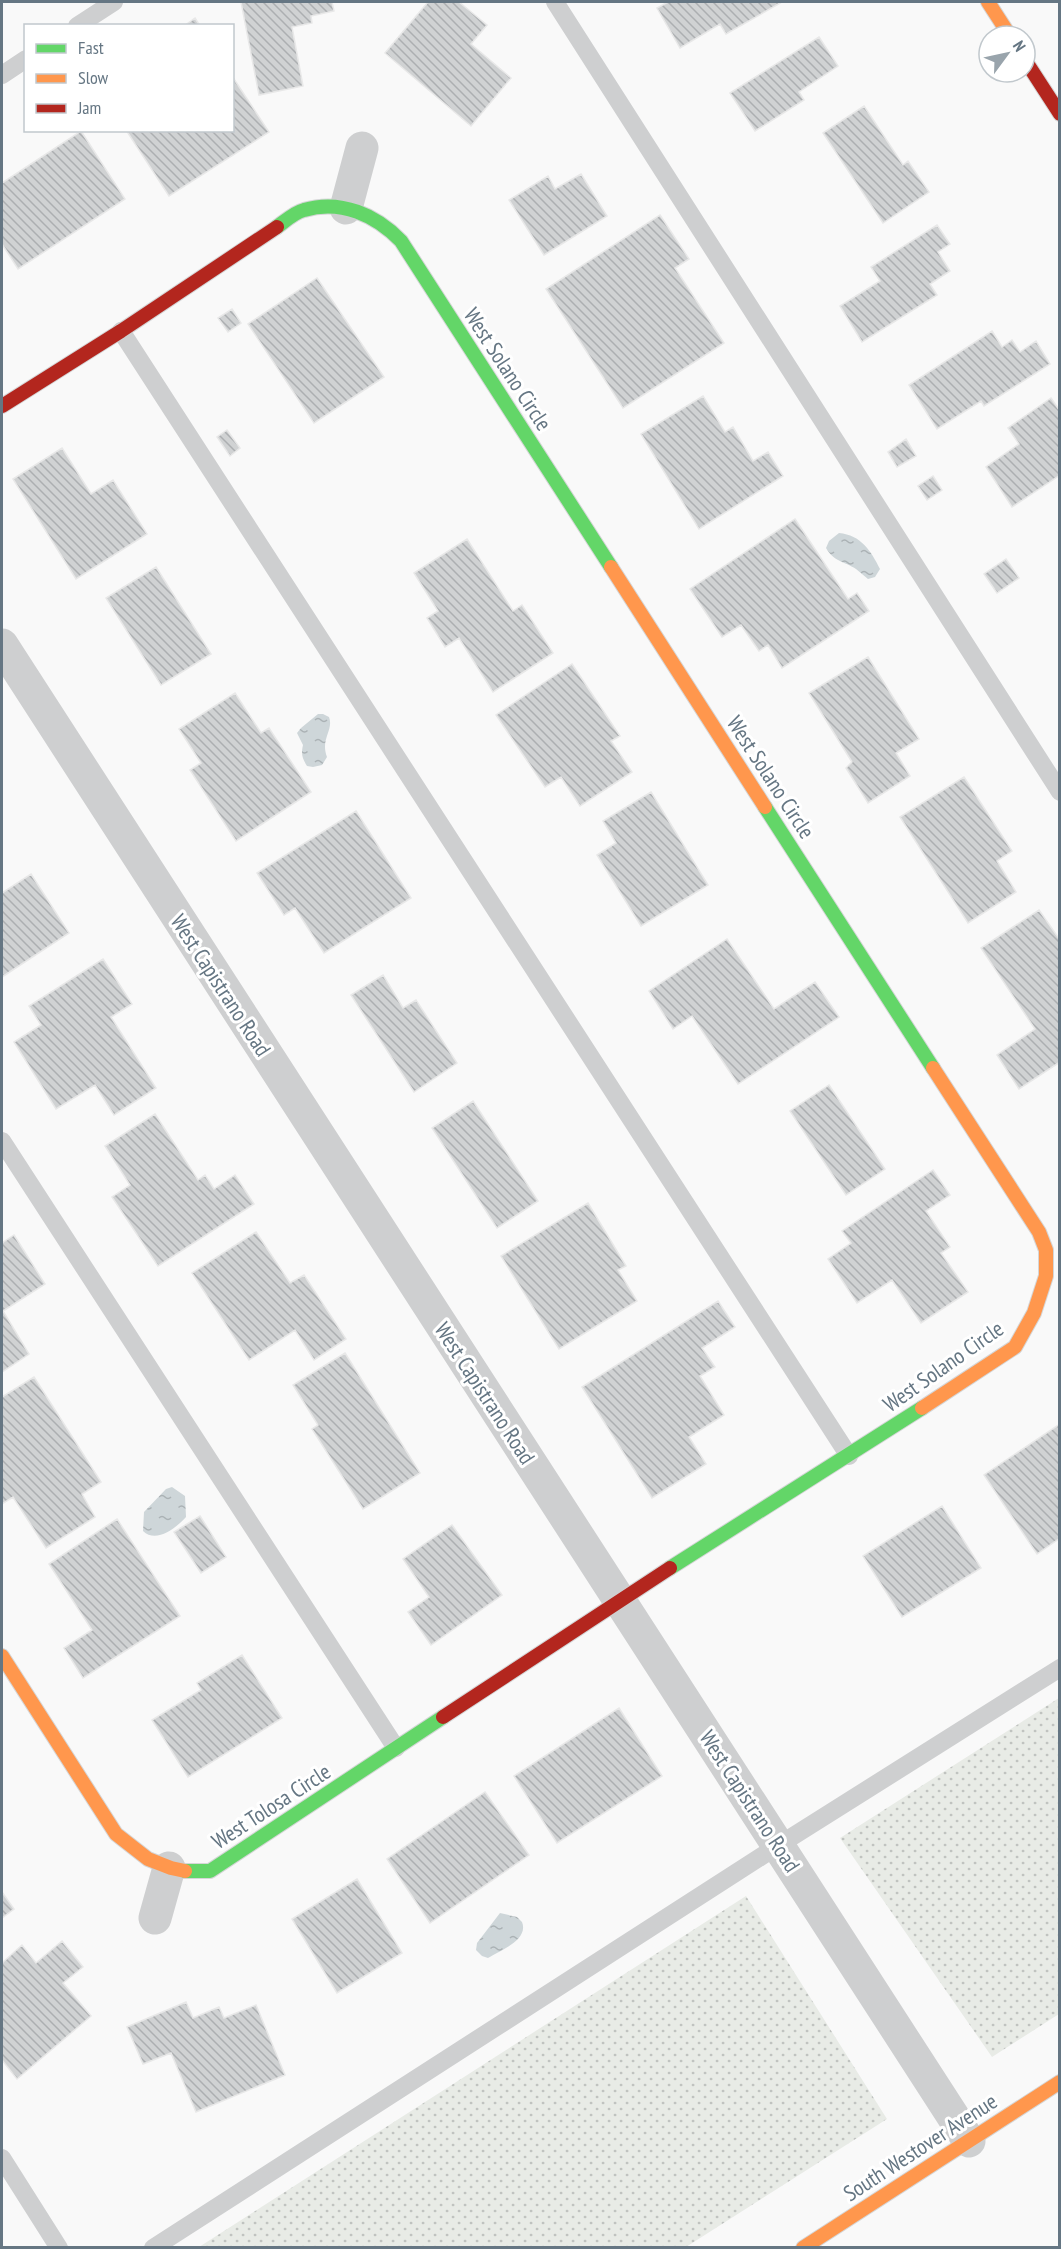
<svg xmlns="http://www.w3.org/2000/svg" width="1061" height="2249" font-family="'PT Sans Narrow',sans-serif">
<style>
.park{fill:url(#park-dots)}
.water{fill:url(#water-ripples)}
.building{fill:url(#building-back-hatch);stroke:#e8e8e8;stroke-width:1.5}
.lines{fill:none;stroke-linecap:round;stroke-linejoin:round}
.fast-casing{stroke:#d5d6d7;stroke-width:16}
.slow-casing{stroke:#d5d6d7;stroke-width:16}
.jam-casing{stroke:#d5d6d7;stroke-width:16}
.lane{stroke:#cecfd0;stroke-width:18}
.street{stroke:#cecfd0;stroke-width:33}
.fast{stroke:#63d668;stroke-width:14}
.slow{stroke:#ff974d;stroke-width:14}
.jam{stroke:#b3261e;stroke-width:14}
.labels{text-anchor:middle;dominant-baseline:central;stroke-width:6;stroke-linejoin:round;paint-order:stroke}
.street-label{font-size:22px;fill:#657683;stroke:#fff}
</style>
<defs>
<pattern id="park-dots" width="8" height="8" patternUnits="userSpaceOnUse" patternTransform="scale(1.5)"><rect width="8" height="8" fill="#e8ebe6"/><path d="M2 2h.1M6 6h.1" fill="none" stroke="#c0c3c0" stroke-width="1.8" stroke-linecap="round"/></pattern>
<pattern id="water-ripples" width="26" height="14" patternUnits="userSpaceOnUse" patternTransform="scale(1.5)"><rect width="26" height="14" fill="#ced6d9"/><path d="M2 4q2-2 4 0t4 0M15 11q2-2 4 0t4 0" fill="none" stroke="#abb2b5"/></pattern>
<pattern id="building-back-hatch" width="6" height="6" patternUnits="userSpaceOnUse" patternTransform="scale(1.5)"><rect width="6" height="6" fill="#d0d2d3"/><path d="M-1 5l2 2M0 0l6 6M5-1l2 2" fill="none" stroke="#acafb1"/></pattern>
</defs>
<rect width="100%" height="100%" fill="#f9f9f9"/>
<!-- park -->
<path class="park" d="M 1059,1698 L 1059,2014 L 992,2057 L 840,1838 Z
M 746,1896 L 887,2119 L 686,2247 L 199,2247 Z"/>
<!-- water -->
<path class="water" d="M 839,533 C 861,535 871,551 880,569 L 875,577 L 868,579 C 864,576 860,572 856,569 C 844,561 834,562 826,548 L 829,541 Z
M 318,714 L 323,714 L 329,717 C 334,730 320,739 327,757 L 322,765 L 313,767 L 307,766 C 302,758 301,754 303,745 L 297,733 L 301,728 Z
M 172,1487 L 185,1496 L 186,1517 C 176,1528 156,1544 143,1531 L 144,1512 L 166,1489 Z
M 500,1913 L 517,1917 L 522,1922 C 529,1940 501,1950 488,1958 L 482,1956 L 476,1950 L 477,1943 Z"/>
<!-- building -->
<path class="building" d="M 241,2 L 332,2 L 334,11 L 311,16 L 312,23 L 292,27 L 303,86 L 259,95 Z
M 428,2 L 459,2 L 487,25 L 471,44 L 511,78 L 471,126 L 385,53 Z
M 668,2 L 782,2 L 726,34 L 720,24 L 680,48 L 657,8 Z
M 195,18 L 200,26 L 184,26 Z
M 819,37 L 838,66 L 799,92 L 804,100 L 755,131 L 730,93 Z
M 232,76 L 269,132 L 169,196 L 126,130 L 232,130 Z
M 864,106 L 903,165 L 908,161 L 929,192 L 883,223 L 823,133 Z
M 81,131 L 125,199 L 18,269 L 2,244 L 2,183 Z
M 581,174 L 607,216 L 544,255 L 509,200 L 548,176 L 555,189 Z
M 660,215 L 689,259 L 675,268 L 724,343 L 623,408 L 546,289 Z
M 937,225 L 950,244 L 938,252 L 950,271 L 930,284 L 937,295 L 862,342 L 840,306 L 880,281 L 871,267 Z
M 317,278 L 384,377 L 314,423 L 248,324 Z
M 232,309 L 241,323 L 228,332 L 218,318 Z
M 992,331 L 1002,347 L 1012,340 L 1020,352 L 1036,341 L 1050,364 L 984,406 L 981,401 L 937,429 L 909,385 Z
M 703,396 L 725,432 L 733,427 L 753,461 L 768,452 L 783,476 L 699,529 L 641,434 Z
M 1051,398 L 1060,411 L 1060,475 L 1012,507 L 986,467 L 1019,444 L 1008,428 Z
M 227,430 L 240,448 L 230,456 L 217,437 Z
M 906,439 L 916,456 L 897,467 L 888,452 Z
M 62,448 L 91,494 L 113,480 L 147,534 L 76,579 L 13,479 Z
M 933,476 L 942,490 L 927,500 L 918,486 Z
M 795,519 L 848,599 L 857,593 L 869,611 L 782,668 L 768,645 L 759,651 L 741,625 L 722,637 L 690,589 Z
M 467,539 L 513,611 L 522,605 L 553,653 L 493,692 L 459,638 L 445,647 L 427,618 L 438,611 L 414,573 Z
M 1006,559 L 1019,578 L 997,593 L 984,574 Z
M 156,567 L 211,654 L 161,685 L 106,598 Z
M 868,657 L 919,739 L 896,753 L 910,776 L 868,803 L 846,768 L 852,762 L 809,693 Z
M 572,664 L 620,736 L 611,741 L 632,772 L 580,806 L 561,777 L 545,787 L 496,715 Z
M 235,693 L 261,733 L 269,728 L 311,792 L 236,841 L 190,770 L 201,763 L 179,729 Z
M 964,777 L 1012,851 L 997,861 L 1016,892 L 968,923 L 900,817 Z
M 651,792 L 708,885 L 641,926 L 597,855 L 616,843 L 603,821 Z
M 356,811 L 411,898 L 324,953 L 295,908 L 284,915 L 257,873 Z
M 31,874 L 69,933 L 2,977 L 2,893 Z
M 1039,910 L 1060,940 L 1060,1062 L 1019,1089 L 997,1055 L 1035,1029 L 981,948 Z
M 727,939 L 774,1009 L 815,982 L 839,1017 L 738,1084 L 692,1016 L 673,1029 L 649,991 Z
M 103,959 L 132,1004 L 111,1017 L 156,1088 L 114,1115 L 95,1085 L 56,1109 L 14,1042 L 41,1025 L 29,1006 Z
M 383,975 L 403,1008 L 416,1000 L 457,1063 L 414,1092 L 351,995 Z
M 829,1085 L 885,1169 L 846,1195 L 790,1111 Z
M 473,1101 L 538,1201 L 497,1228 L 432,1128 Z
M 155,1114 L 198,1180 L 205,1175 L 214,1189 L 235,1175 L 254,1204 L 158,1266 L 112,1197 L 130,1185 L 105,1146 Z
M 933,1170 L 950,1195 L 926,1211 L 950,1247 L 941,1253 L 968,1292 L 921,1323 L 892,1280 L 857,1303 L 828,1259 L 851,1243 L 842,1231 Z
M 588,1203 L 626,1266 L 618,1270 L 637,1301 L 559,1349 L 501,1256 Z
M 256,1232 L 290,1283 L 304,1275 L 346,1339 L 314,1360 L 295,1330 L 249,1360 L 192,1273 Z
M 14,1235 L 45,1284 L 3,1311 L 29,1354 L 2,1372 L 2,1243 Z
M 718,1301 L 735,1327 L 702,1348 L 715,1367 L 700,1376 L 724,1415 L 689,1437 L 706,1464 L 652,1498 L 582,1387 Z
M 345,1353 L 420,1473 L 363,1509 L 312,1429 L 318,1425 L 293,1385 Z
M 34,1377 L 101,1482 L 82,1494 L 95,1517 L 46,1548 L 13,1497 L 2,1504 L 2,1397 Z
M 1060,1424 L 1060,1538 L 1037,1554 L 984,1475 Z
M 942,1506 L 981,1568 L 902,1617 L 863,1556 Z
M 200,1516 L 226,1557 L 201,1573 L 174,1532 Z
M 117,1519 L 180,1616 L 83,1678 L 64,1648 L 92,1630 L 49,1564 Z
M 452,1525 L 502,1595 L 431,1645 L 408,1612 L 429,1597 L 403,1559 Z
M 242,1655 L 282,1718 L 188,1777 L 152,1720 L 201,1690 L 197,1683 Z
M 619,1708 L 662,1776 L 557,1843 L 514,1776 Z
M 485,1792 L 529,1855 L 430,1923 L 387,1859 Z
M 357,1879 L 402,1953 L 337,1993 L 292,1919 Z
M 2,1892 L 14,1909 L 2,1918 Z
M 62,1941 L 83,1967 L 63,1983 L 91,2016 L 17,2079 L 2,2060 L 2,1963 L 22,1945 L 36,1963 Z
M 186,2002 L 193,2018 L 219,2007 L 224,2018 L 256,2005 L 285,2075 L 196,2112 L 171,2053 L 143,2064 L 127,2027 Z"/>
<g class="lines">
<!-- fast casing -->
<g class="fast-casing">
<path id="fast" d="M 277,227 C 285,221 295,212 304,210 C 341,199 376,215 401,241 L 611,567
M 765,807 L 933,1068
M 670,1568 L 922,1408
M 185,1871 L 210,1871 L 443,1717"/>
</g>
<!-- slow casing -->
<g class="slow-casing">
<path id="slow" d="M 988,2 L 1010,36
M 611,567 L 765,807
M 922,1408 L 1015,1347 L 1034,1313 L 1046,1276 L 1046,1250 L 1039,1232 L 933,1068
M 2,1656 L 116,1834 L 148,1859 L 171,1868 L 185,1871
M 803,2248 L 1060,2082"/>
</g>
<!-- jam casing -->
<g class="jam-casing">
<path id="jam" d="M 1025,60 L 1060,114
M 2,406 L 121,331 L 277,227
M 443,1717 L 670,1568"/>
</g>
<!-- lane -->
<path class="lane" d="M 555,2 L 1060,792
M 77,26 L 114,2
M 2,75 L 26,59
M 121,331 L 849,1456
M 2,1141 L 396,1748
M 2,2158 L 59,2248
M 153,2248 L 779,1845 L 1060,1668"/>
<!-- street -->
<path class="street" d="M 346,208 L 362,148
M 2,645 L 969,2141
M 155,1918 L 169,1868"/>
<!-- fast -->
<use href="#fast" class="fast"/>
<!-- slow -->
<use href="#slow" class="slow"/>
<!-- jam -->
<use href="#jam" class="jam"/>
</g>
<g class="labels">
<!-- street labels -->
<g class="street-label">
<text transform="translate(508 369) rotate(57)">West Solano Circle</text>
<text transform="translate(771 777) rotate(57)">West Solano Circle</text>
<text transform="translate(221 985) rotate(57)">West Capistrano Road</text>
<text transform="translate(943 1366) rotate(-35)">West Solano Circle</text>
<text transform="translate(485 1393) rotate(57)">West Capistrano Road</text>
<text transform="translate(750 1801) rotate(57)">West Capistrano Road</text>
<text transform="translate(271 1806) rotate(-33)">West Tolosa Circle</text>
<text transform="translate(920 2147) rotate(-33)">South Westover Avenue</text>
</g>
</g>
<!-- border -->
<rect width="1061" height="2249" fill="none" stroke="#657683" stroke-width="6"/>
<!-- legend -->
<rect x="24" y="24" width="210" height="108" fill="#ffffff" stroke="#c1c8cd" stroke-width="1.5"/>
<rect x="36" y="44" width="30" height="9" fill="#63d668" stroke="#c1c8cd" stroke-width="1.5"/>
<text x="78" y="54" font-size="18" fill="#657683">Fast</text>
<rect x="36" y="74" width="30" height="9" fill="#ff974d" stroke="#c1c8cd" stroke-width="1.5"/>
<text x="78" y="84" font-size="18" fill="#657683">Slow</text>
<rect x="36" y="104" width="30" height="9" fill="#b3261e" stroke="#c1c8cd" stroke-width="1.5"/>
<text x="78" y="114" font-size="18" fill="#657683">Jam</text>
<!-- north arrow -->
<g transform="translate(1007 54) rotate(57)"><circle r="28" fill="#ffffff" stroke="#c1c8cd" stroke-width="1.5"/>
<path d="M0-4.5L10 22L0 15L-10 22Z" fill="#99a4ac"/>
<text y="-9" font-size="16" font-weight="bold" text-anchor="middle" fill="#657683">N</text>
</g>
</svg>
